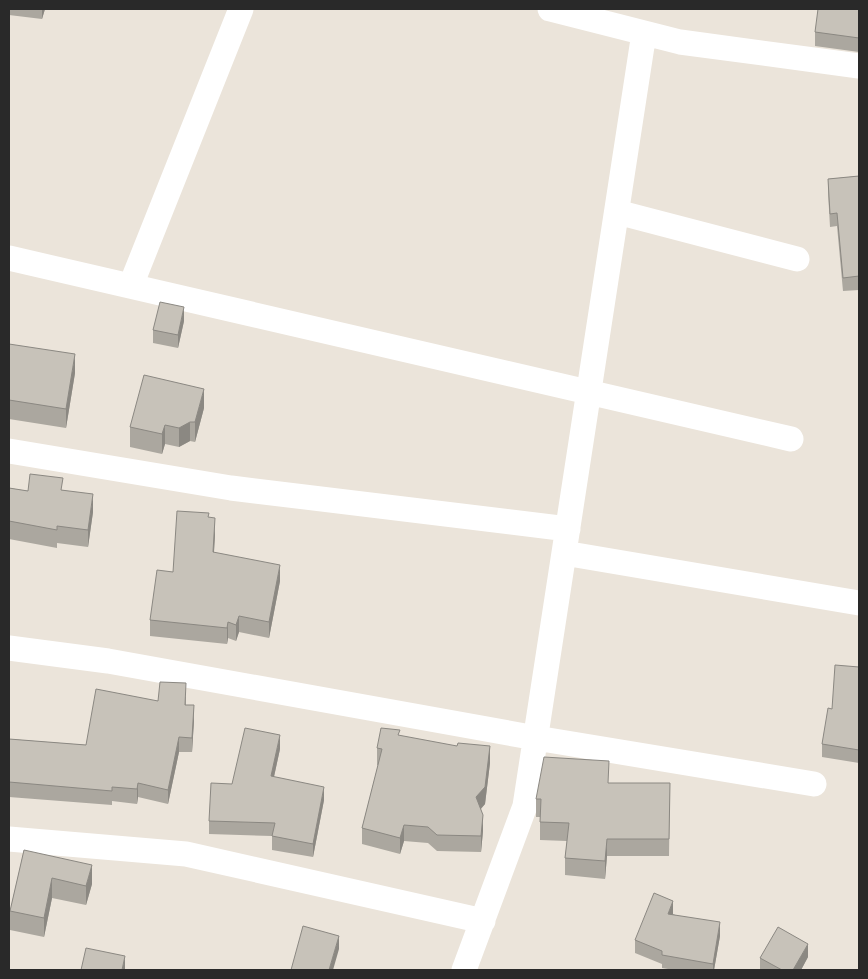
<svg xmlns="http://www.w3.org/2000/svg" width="868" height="979" font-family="Figtree,sans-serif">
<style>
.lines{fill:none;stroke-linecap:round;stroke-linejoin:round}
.street{stroke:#fff;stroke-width:25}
.wall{fill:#aba79f}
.shaded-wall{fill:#8b8882}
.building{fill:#c7c2b9;stroke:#8b8882}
</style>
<rect width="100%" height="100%" fill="#ebe4da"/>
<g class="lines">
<!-- street -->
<path class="street" d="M 550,9 L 680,42 L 859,66
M 617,212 L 797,259
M 9,258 L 791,439
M 131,285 L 241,9
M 9,451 L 231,488 L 568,529
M 564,553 L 859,603
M 9,648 L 108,661 L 536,738 L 814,784
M 9,839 L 186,854 L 483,921
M 464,970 L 525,806 L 644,33"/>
</g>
<!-- wall -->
<path class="wall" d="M 9,9 L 45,9 L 42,19 L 9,15 Z
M 859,9 L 859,52 L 815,46 L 815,32 Z
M 859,176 L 859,290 L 843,291 L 837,226 L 830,227 L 828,192 L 828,179 Z
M 184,321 L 178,348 L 153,343 L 153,330 Z
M 9,344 L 75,373 L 66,428 L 9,419 Z
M 204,408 L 195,442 L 190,441 L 179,447 L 165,444 L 162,454 L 130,447 L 130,427 Z
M 9,488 L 28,491 L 63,490 L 93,512 L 88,547 L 57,543 L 57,548 L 9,539 Z
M 209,517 L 215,534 L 214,552 L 280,581 L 269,638 L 239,632 L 236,641 L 228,638 L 227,644 L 150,636 L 150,620 L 173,572 Z
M 859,667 L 859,763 L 822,757 L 822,744 L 832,709 Z
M 186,697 L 186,705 L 194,720 L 192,752 L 179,752 L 168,804 L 138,797 L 137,804 L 112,801 L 112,805 L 9,797 L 9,739 L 86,745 L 158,701 Z
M 400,736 L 490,763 L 485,804 L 481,809 L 483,831 L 481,852 L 437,851 L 428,843 L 404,841 L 400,854 L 362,844 L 362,828 L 378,765 L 377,765 L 377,748 Z
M 280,749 L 274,777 L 324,800 L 313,857 L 272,850 L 272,836 L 209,834 L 209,821 L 232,784 Z
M 609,783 L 670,783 L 669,856 L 607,856 L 605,879 L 565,875 L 565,858 L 567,841 L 540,840 L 540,817 L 536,817 L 536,799 Z
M 24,850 L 92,884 L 86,905 L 52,898 L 44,937 L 10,930 L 10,911 Z
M 673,914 L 720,936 L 714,970 L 674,970 L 662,968 L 662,964 L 635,953 L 635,940 Z
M 808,957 L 801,970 L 760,970 L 760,958 Z"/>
<!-- shaded-wall -->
<path class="shaded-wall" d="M 42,9 L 45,9 L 42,19 Z
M 184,307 L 184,321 L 178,348 L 178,335 Z
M 75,354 L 75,373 L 66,428 L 66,409 Z
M 204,389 L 204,408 L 195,442 L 195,422 Z
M 190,422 L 190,441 L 179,447 L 179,428 Z
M 165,425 L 165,444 L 162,454 L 162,434 Z
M 93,494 L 93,512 L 88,547 L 88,530 Z
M 215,518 L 215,534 L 213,568 L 213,552 Z
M 280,565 L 280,581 L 269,638 L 269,622 Z
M 239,616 L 239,632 L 236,641 L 236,625 Z
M 228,622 L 228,638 L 227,644 L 227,628 Z
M 194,705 L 194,720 L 192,752 L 192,738 Z
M 280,735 L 280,749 L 271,790 L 271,776 Z
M 179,737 L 179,752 L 168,804 L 168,790 Z
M 490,746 L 490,763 L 485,804 L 476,814 L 476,797 Z
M 138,783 L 138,797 L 137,804 L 137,789 Z
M 324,787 L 324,800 L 313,857 L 313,844 Z
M 483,815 L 483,831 L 481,852 L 481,836 Z
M 404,825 L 404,841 L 400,854 L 400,838 Z
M 607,839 L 607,856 L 605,879 L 605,861 Z
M 92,865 L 92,884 L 86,905 L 86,886 Z
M 52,878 L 52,898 L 44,937 L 44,918 Z
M 673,901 L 673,914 L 668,927 L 668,914 Z
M 720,922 L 720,936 L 714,970 L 713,970 L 713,964 Z
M 339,936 L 339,949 L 333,970 L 329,970 Z
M 808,944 L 808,957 L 801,970 L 793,970 Z
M 125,956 L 125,970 L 122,970 Z"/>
<!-- building -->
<path class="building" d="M 818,9 L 859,9 L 859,38 L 815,32 Z
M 859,176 L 859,276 L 843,278 L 837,213 L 830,214 L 828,179 Z
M 160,302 L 184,307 L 178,335 L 153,330 Z
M 9,344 L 75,354 L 66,409 L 9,400 Z
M 144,375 L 204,389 L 195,422 L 190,422 L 179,428 L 165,425 L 162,434 L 130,427 Z
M 30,474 L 63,478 L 61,490 L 93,494 L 88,530 L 57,526 L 57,530 L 9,521 L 9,488 L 28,491 Z
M 177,511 L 209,513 L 208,517 L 215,518 L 213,552 L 280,565 L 269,622 L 239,616 L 236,625 L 228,622 L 227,628 L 150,620 L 157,570 L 173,572 Z
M 835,665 L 859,667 L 859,750 L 822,744 L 828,708 L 832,709 Z
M 160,682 L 186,683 L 185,705 L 194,705 L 192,738 L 179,737 L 168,790 L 138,783 L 137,789 L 112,787 L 112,791 L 9,782 L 9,739 L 86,745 L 96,689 L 158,701 Z
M 245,728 L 280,735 L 271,776 L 324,787 L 313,844 L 272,836 L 275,823 L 209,821 L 211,783 L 232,784 Z
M 381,728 L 400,730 L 398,735 L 457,746 L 458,743 L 490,746 L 485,787 L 476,797 L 483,815 L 481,836 L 437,835 L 428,827 L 404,825 L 400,838 L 362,828 L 382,749 L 377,748 Z
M 544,757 L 609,761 L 608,783 L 670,783 L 669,839 L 607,839 L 605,861 L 565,858 L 569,823 L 540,822 L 541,799 L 536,799 Z
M 24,850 L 92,865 L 86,886 L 52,878 L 44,918 L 10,911 Z
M 654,893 L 673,901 L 668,914 L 720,922 L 713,964 L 662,955 L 662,951 L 635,940 Z
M 303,926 L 339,936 L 329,970 L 291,970 Z
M 778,927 L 808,944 L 793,970 L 782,970 L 760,958 Z
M 86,948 L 125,956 L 122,970 L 81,970 Z"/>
<!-- border -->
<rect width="868" height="979" fill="none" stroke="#292929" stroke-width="20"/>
</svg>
